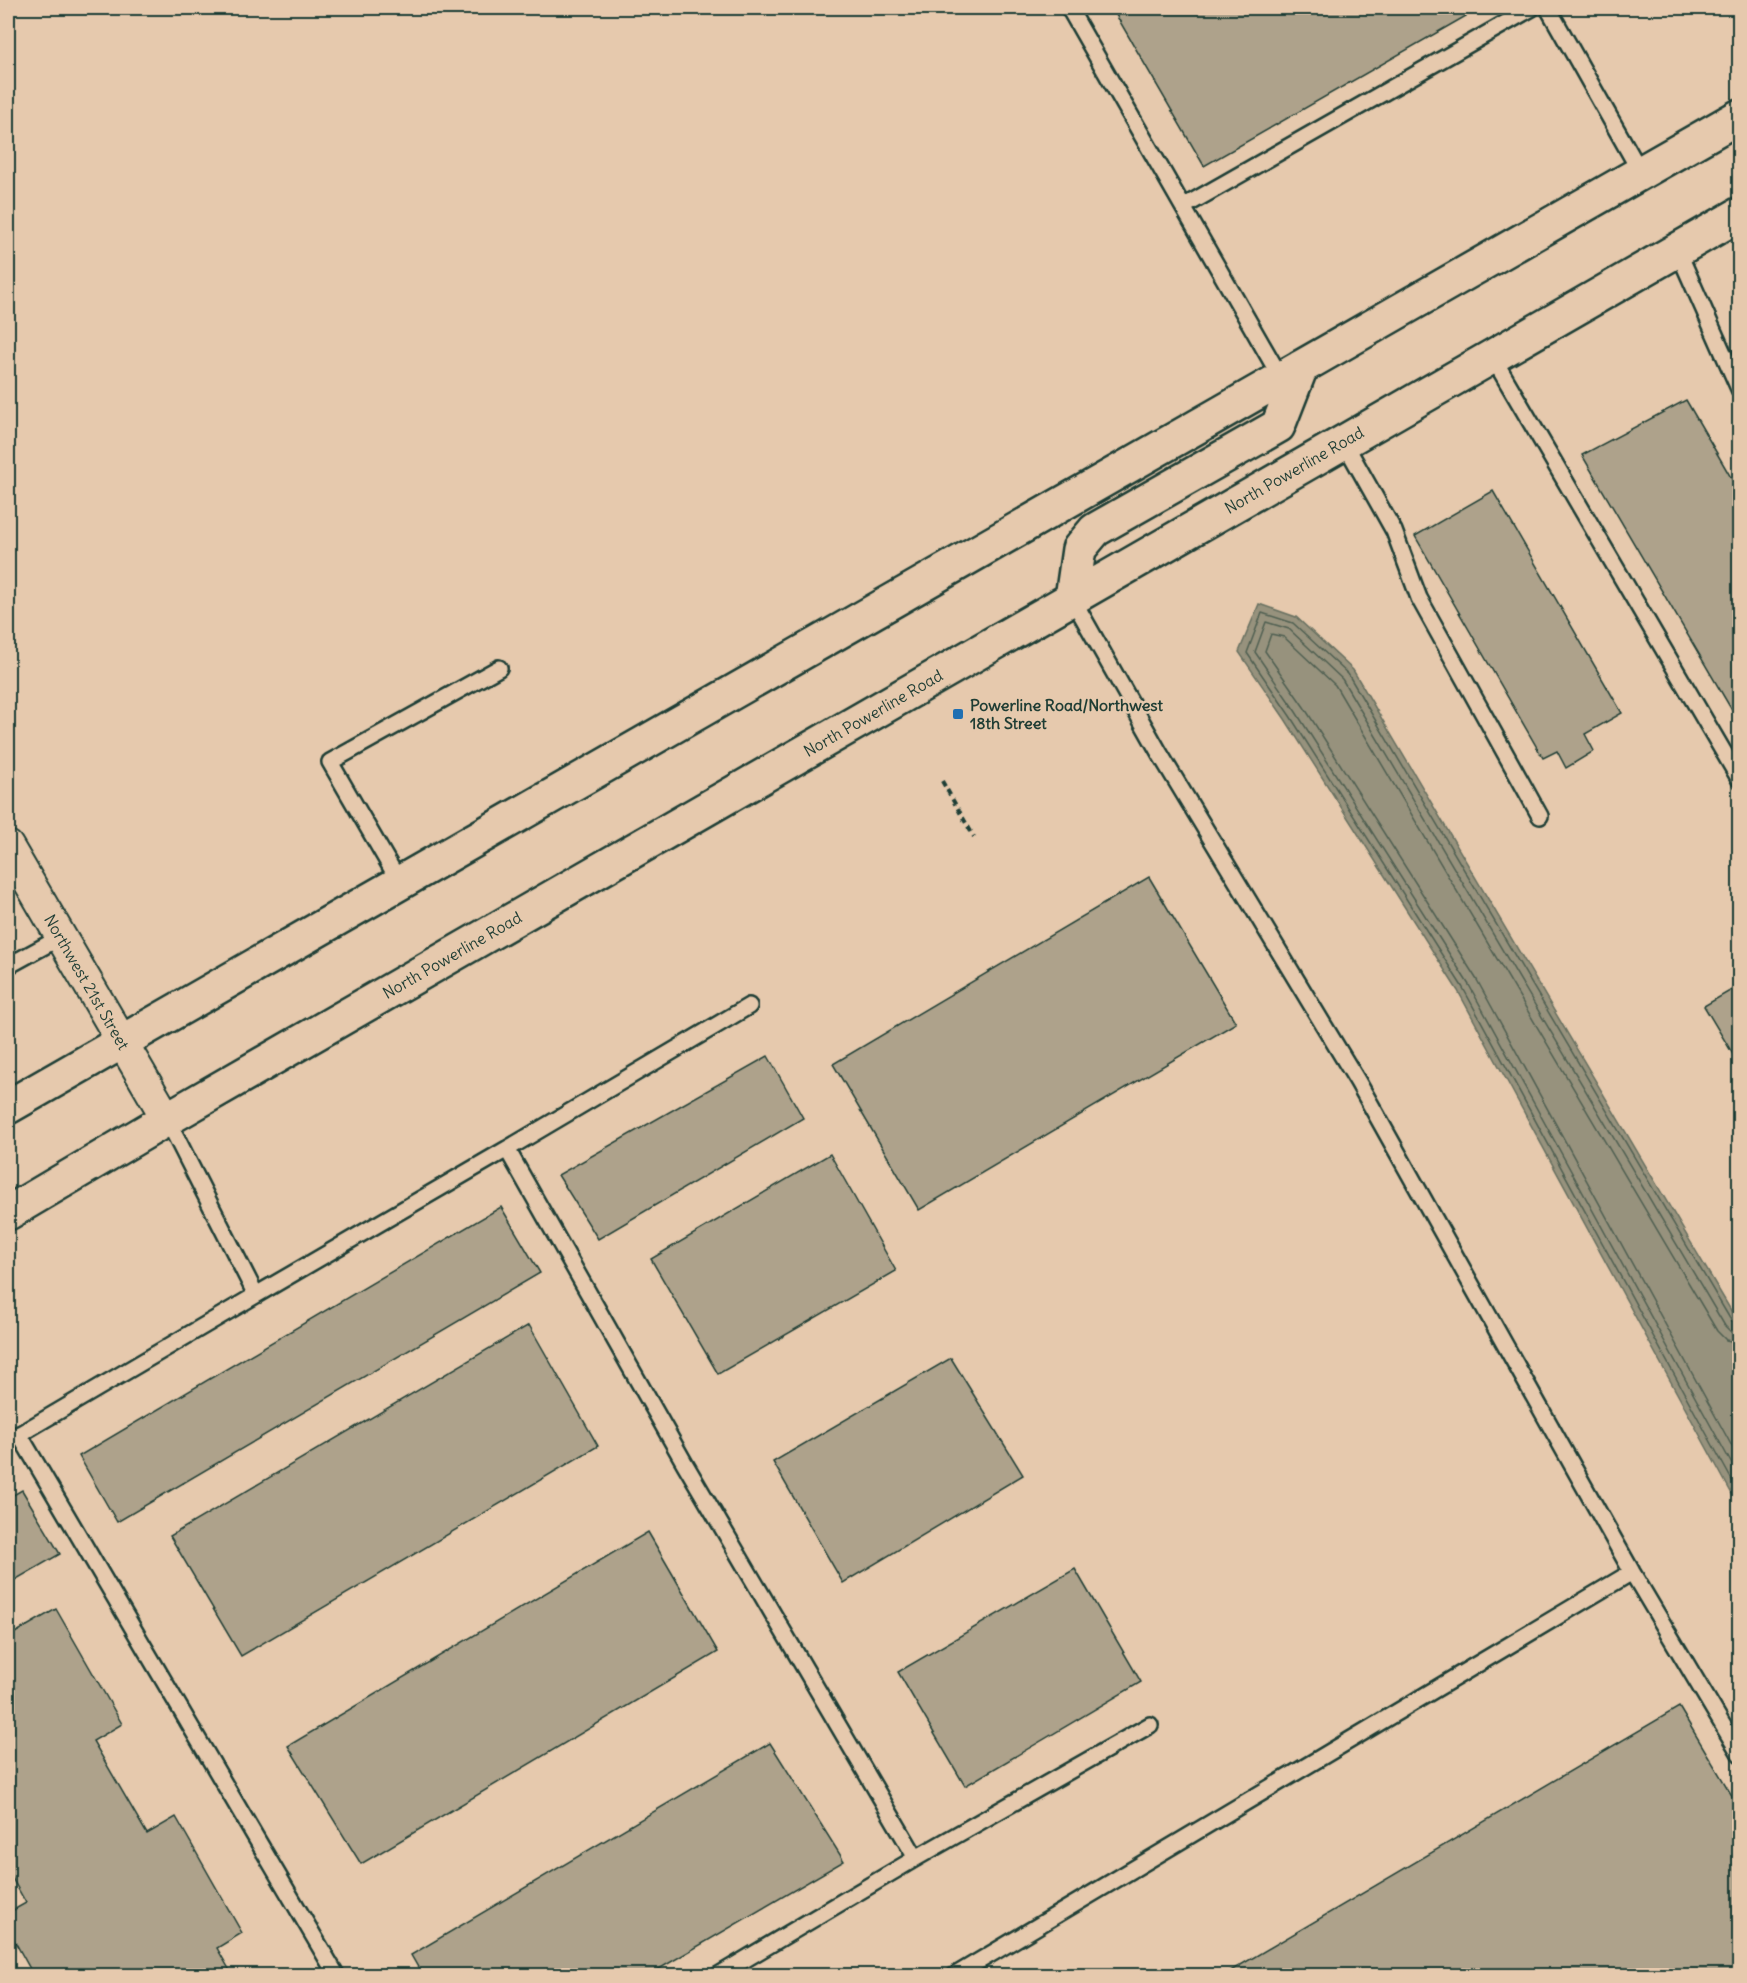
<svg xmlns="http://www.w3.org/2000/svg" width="1747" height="1983" font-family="Delius,sans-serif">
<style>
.water{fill:#97927d;stroke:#677060;stroke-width:1.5}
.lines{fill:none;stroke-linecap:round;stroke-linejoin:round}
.shore{stroke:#4f5f51;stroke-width:1.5}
.building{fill:#aea28b;stroke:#1f3d34;stroke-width:1.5}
.lane-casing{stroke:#1f3d34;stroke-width:20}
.street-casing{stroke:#1f3d34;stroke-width:34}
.secondary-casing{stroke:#1f3d34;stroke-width:38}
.path{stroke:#1f3d34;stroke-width:4;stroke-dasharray:6 4.5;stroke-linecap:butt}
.lane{stroke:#e6c9ad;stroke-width:15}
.street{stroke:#e6c9ad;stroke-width:30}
.secondary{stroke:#e6c9ad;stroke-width:33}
.poi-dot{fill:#1f6fb2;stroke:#e6c9ad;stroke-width:2}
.labels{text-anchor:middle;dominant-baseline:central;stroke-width:5;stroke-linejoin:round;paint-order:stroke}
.street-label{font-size:16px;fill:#1f3d34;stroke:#e6c9ad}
.poi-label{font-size:16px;font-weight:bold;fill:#1f3d34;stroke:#e6c9ad;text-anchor:start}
</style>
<rect width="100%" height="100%" fill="#e6c9ad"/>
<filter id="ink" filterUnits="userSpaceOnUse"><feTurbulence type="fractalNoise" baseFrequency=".0167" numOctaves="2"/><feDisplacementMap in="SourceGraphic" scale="12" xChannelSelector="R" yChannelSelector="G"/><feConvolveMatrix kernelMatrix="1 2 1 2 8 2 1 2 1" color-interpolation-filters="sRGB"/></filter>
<g filter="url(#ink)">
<!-- water -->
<path class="water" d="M 1259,604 L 1296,617 L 1353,670 L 1739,1324 L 1739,1507 L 1458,991 L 1285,719 L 1239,652 Z"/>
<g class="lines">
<!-- shore -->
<path class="shore" d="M 1740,1326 L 1732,1322 L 1348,674 L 1293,623 L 1262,613 L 1247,653 L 1290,716 L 1463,988 L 1740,1495
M 1740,1334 L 1731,1332 L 1725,1326 L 1342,679 L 1289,629 L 1266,622 L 1255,652 L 1296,712 L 1469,985 L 1740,1479
M 1740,1343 L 1726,1340 L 1717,1331 L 1335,685 L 1284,637 L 1271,634 L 1265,651 L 1304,707 L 1477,980 L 1740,1461"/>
</g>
<!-- building -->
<path class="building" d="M 1112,8 L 1480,8 L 1204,166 Z
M 1686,400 L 1740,493 L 1740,724 L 1582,455 Z
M 1493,491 L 1622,713 L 1585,734 L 1594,751 L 1566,768 L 1557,751 L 1543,758 L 1415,536 Z
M 1149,877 L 1236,1023 L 919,1210 L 833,1064 Z
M 1740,985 L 1740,1066 L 1704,1006 Z
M 768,1056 L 803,1118 L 598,1239 L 558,1175 Z
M 830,1154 L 896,1271 L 718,1374 L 651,1259 Z
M 501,1207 L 540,1273 L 117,1522 L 79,1456 Z
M 529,1325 L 598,1446 L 241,1656 L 170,1536 Z
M 951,1358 L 1023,1475 L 843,1583 L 773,1462 Z
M 22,1490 L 60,1554 L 8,1584 L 8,1498 Z
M 648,1532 L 718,1652 L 361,1864 L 288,1746 Z
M 1075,1569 L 1141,1682 L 965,1786 L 898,1672 Z
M 56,1609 L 122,1724 L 93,1741 L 147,1834 L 176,1817 L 242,1933 L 217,1948 L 233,1976 L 34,1976 L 8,1929 L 8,1913 L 26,1903 L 8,1871 L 8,1637 Z
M 1679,1707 L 1740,1809 L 1740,1976 L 1222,1976 Z
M 770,1743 L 844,1861 L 647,1976 L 423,1976 L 411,1955 Z"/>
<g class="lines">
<!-- lane casing -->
<g class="lane-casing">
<path id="lane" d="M 1069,8 L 1281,378
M 1548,8 L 1641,173
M 1183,207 L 1532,8
M 1677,249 L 1740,391
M 1492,356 L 1740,780
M 1344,442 L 1394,531 L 1419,598 L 1540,816
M 1072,598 L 1160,754 L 1358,1082 L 1632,1572 L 1740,1754
M 400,883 L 330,762 L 499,668
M 8,966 L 61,937
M 507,1149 L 749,1006
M 256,1295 L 507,1149 L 685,1464 L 916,1858
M 19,1434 L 337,1976
M 8,1441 L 256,1295 L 167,1119
M 717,1976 L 916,1858 L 1150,1725
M 954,1976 L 1632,1572"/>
</g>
<!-- street casing -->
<g class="street-casing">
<path id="street" d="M 8,846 L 167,1119"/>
</g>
<!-- secondary casing -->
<g class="secondary-casing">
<path id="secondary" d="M 1072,598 L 1079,549 L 1095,530 L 1278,426 L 1301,367
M 8,1107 L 1740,116
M 8,1213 L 167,1119 L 1740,214"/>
</g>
<!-- path -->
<path class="path" d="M 942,781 L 974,837"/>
<!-- lane -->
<use href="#lane" class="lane"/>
<!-- street -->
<use href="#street" class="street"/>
<!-- secondary -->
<use href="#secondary" class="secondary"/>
</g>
</g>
<!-- markers -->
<rect class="poi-dot" x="952" y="708" width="12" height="12" rx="3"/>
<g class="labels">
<!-- street labels -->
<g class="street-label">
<text transform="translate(1294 470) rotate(-30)">North Powerline Road</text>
<text transform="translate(873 713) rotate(-30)">North Powerline Road</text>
<text transform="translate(452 955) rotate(-30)">North Powerline Road</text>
<text transform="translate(87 982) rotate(60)">Northwest 21st Street</text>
</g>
<!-- poi labels -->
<g class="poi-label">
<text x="970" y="705">Powerline Road/Northwest<tspan x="970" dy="18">18th Street</tspan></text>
</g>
</g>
<!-- margin -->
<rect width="1747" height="1983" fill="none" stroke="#e6c9ad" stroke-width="30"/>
<rect x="15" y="15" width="1717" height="1953" fill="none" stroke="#1f3d34" stroke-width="2" filter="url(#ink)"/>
</svg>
